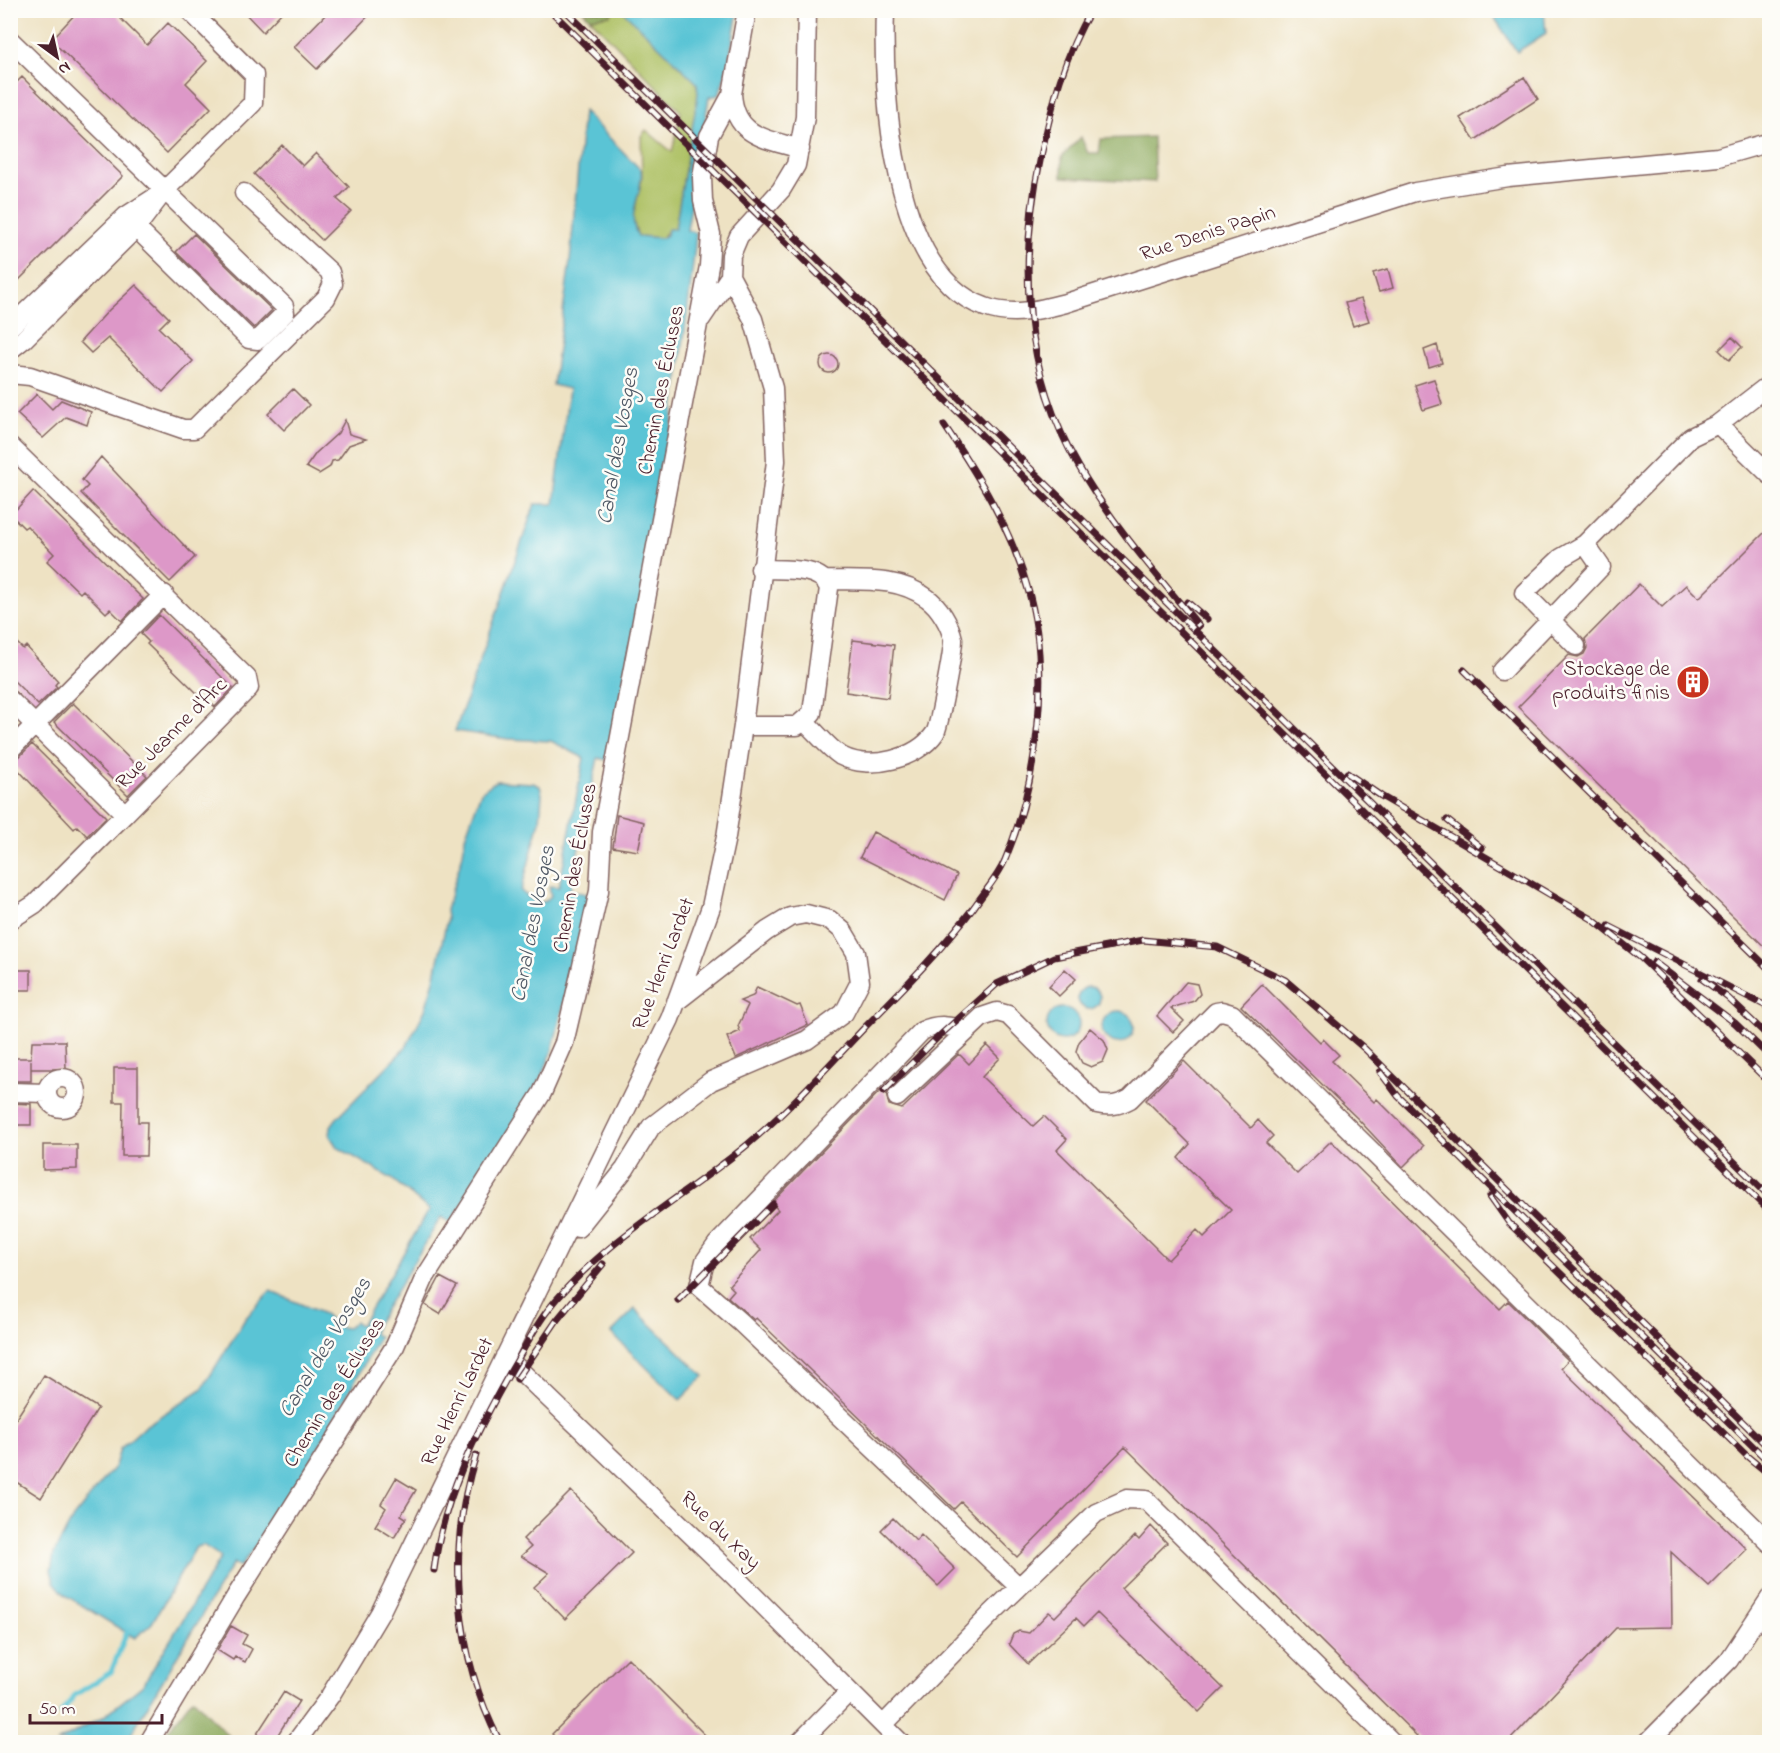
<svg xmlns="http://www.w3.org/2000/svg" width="1780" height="1753" font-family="'Indie Flower',sans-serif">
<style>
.green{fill:#aec165;stroke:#7c7048;stroke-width:1.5}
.forest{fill:#8aa75a;stroke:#6a6342;stroke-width:1.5}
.water{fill:#5ac4d5;stroke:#527280;stroke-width:1.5}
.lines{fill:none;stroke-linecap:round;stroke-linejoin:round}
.stream{stroke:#5ac4d5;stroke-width:5}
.building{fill:#dd98c8}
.minor-casing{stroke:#836360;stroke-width:21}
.minor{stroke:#fff;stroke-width:18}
.rail-casing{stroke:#4a1f2b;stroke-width:7}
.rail{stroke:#fdfcf7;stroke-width:4.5;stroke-dasharray:14;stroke-linecap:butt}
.labels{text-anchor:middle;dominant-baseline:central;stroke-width:5;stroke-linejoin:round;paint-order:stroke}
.street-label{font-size:21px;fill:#4a1f2b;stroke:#fdfcf7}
.poi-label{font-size:21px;fill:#4a1f2b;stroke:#fdfcf7;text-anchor:end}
.water-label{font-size:22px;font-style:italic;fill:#505966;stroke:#fdfcf7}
</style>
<rect width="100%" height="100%" fill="#fdfcf7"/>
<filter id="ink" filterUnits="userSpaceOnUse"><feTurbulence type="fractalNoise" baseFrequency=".0167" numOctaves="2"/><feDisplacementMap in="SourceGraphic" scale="12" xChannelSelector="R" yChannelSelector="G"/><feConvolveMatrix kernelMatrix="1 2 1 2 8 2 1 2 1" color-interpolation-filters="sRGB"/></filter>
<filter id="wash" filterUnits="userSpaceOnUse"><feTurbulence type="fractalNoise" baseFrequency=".008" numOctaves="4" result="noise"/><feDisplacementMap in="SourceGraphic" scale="24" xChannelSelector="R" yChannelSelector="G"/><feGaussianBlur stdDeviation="1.35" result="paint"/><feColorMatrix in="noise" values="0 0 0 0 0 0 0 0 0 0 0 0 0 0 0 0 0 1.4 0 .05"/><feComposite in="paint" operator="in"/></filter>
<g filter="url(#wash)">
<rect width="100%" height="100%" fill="#eee2c3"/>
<!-- green -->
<path class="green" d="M 613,11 L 623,11 L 697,83 L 698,94 L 675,229 L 669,229 L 662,238 L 638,236 L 632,219 L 642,179 L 641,136 L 646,130 L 672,152 L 681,112 L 590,18 L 610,15 Z"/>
<!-- forest -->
<path class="forest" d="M 583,11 L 613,11 L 610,15 L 590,18 Z
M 1081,137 L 1088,153 L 1099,153 L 1101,139 L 1153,137 L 1155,182 L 1062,177 L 1062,157 Z
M 193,1698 L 234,1742 L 159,1742 Z"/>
<!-- water -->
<path class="water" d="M 623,11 L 738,11 L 728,66 L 719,95 L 709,97 L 689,218 L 687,230 L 696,233 L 695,246 C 676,419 648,592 606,760 L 598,758 L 570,890 L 591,895 L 551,1055 L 537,1087 L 451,1223 L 441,1217 L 377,1323 L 373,1333 L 379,1337 L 297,1487 L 240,1567 L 233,1563 L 126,1742 L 57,1742 L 103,1717 L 143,1685 L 221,1557 L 203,1545 L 196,1547 L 152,1623 L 135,1638 L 65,1595 L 54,1582 L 51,1570 L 54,1553 L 73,1518 L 115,1466 L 120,1449 L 145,1426 L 202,1389 L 245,1319 L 270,1291 L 324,1314 L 339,1327 L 347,1328 L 355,1322 L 361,1325 L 429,1210 L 392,1179 L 337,1147 L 330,1136 L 331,1126 L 336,1119 L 406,1047 L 425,1010 L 434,980 L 447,919 L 446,910 L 463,854 L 465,837 L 481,792 L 496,781 L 533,783 L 540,786 L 542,794 L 540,821 L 521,891 L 533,901 L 544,902 L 551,896 L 549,886 L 559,887 L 584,758 L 551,741 L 508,739 L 455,731 L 535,504 L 554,504 L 569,389 L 553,385 L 570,261 L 583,111 L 641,170 C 644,194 625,213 638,236 L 662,238 L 667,235 L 668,229 L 675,229 L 698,94 L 697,83 Z
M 1490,11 L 1544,11 L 1546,33 L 1517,52 Z
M1078 998a11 11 0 1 1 22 0a11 11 0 1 1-22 0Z
M1047 1024a16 16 0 1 1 32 0a16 16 0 1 1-32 0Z
M1102 1027a16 16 0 1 1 32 0a16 16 0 1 1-32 0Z
M 635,1309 L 704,1376 L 680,1400 L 611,1333 Z"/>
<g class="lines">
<!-- stream -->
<path class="stream" d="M 61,1713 L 75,1695 L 111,1672 L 129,1627"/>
</g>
<g id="blocks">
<!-- building -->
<path class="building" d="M 79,10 L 112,10 L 147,45 L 168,23 L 207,61 L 186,83 L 211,108 L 167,153 L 51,40 Z
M 242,10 L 284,10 L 263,32 Z
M 330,10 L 374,10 L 317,69 L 294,47 Z
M 22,77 L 123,176 L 10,289 L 10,89 Z
M 1524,77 L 1538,99 L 1475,140 L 1460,118 Z
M 282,145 L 303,166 L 316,153 L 349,187 L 337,199 L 351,211 L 322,240 L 254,174 Z
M 194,234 L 272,310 L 254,328 L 176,252 Z
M 1388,269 L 1393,288 L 1379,292 L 1373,273 Z
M 136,285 L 169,318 L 159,328 L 193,361 L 163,392 L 108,338 L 91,353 L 80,342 L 109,310 Z
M 1361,299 L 1369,321 L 1353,326 L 1345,303 Z
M 1732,337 L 1742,347 L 1729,360 L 1719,350 Z
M 1437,345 L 1442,363 L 1429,367 L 1424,350 Z
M820 364a9 9 0 1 1 18 0a9 9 0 1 1-18 0Z
M 1434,379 L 1442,404 L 1423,410 L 1415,385 Z
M 293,389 L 309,405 L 284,430 L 268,414 Z
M 37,394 L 52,409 L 61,400 L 91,412 L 87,425 L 66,417 L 43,438 L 17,414 Z
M 345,420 L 349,434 L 366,439 L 349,445 L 338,460 L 332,461 L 330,467 L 319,474 L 306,467 L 316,453 L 338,433 Z
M 101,457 L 195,557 L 170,582 L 81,493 L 88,486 L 82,480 Z
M 33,491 L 143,599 L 122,621 L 110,609 L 106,613 L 83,590 L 80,593 L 47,561 L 54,554 L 27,526 L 24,528 L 11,515 Z
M 1770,527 L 1770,952 L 1518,707 L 1569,655 L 1578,657 L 1584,654 L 1587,648 L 1585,639 L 1639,584 L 1662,607 L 1686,585 L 1699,598 Z
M 159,615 L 233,688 L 215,707 L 205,697 L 203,699 L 147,644 L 149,642 L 141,634 Z
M 10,636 L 23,649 L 26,646 L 58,681 L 55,685 L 57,687 L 38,705 L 10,677 Z
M 853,640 L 894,645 L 888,698 L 846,692 Z
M 73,703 L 147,776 L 128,795 L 54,722 Z
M 32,744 L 106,817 L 87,836 L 77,826 L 74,829 L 10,761 L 18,758 Z
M 617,815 L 644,822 L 638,851 L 613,847 Z
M 873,832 L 957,875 L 945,900 L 860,857 Z
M 1065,969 L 1076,979 L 1059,996 L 1049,986 Z
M 14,970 L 31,970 L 31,990 L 10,990 L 10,975 L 14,975 Z
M 1186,982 L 1197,984 L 1200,994 L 1194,1001 L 1171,1008 L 1184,1021 L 1173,1032 L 1157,1016 Z
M 1262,984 L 1320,1042 L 1323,1039 L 1339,1055 L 1332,1061 L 1374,1102 L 1377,1099 L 1424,1146 L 1403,1167 L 1358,1119 L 1241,1006 Z
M 757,987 L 797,1006 L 800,1005 L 808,1025 L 736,1058 L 727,1037 L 740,1031 L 738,1026 L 748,1005 L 740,1001 L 753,996 Z
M 1090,1028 L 1104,1040 L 1108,1050 L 1103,1062 L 1091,1067 L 1082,1063 L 1076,1051 L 1079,1042 Z
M 32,1041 L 65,1041 L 66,1069 L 31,1069 L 31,1060 L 31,1081 L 10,1081 L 10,1058 L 31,1058 Z
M 987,1045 L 1000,1058 L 982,1077 L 1033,1126 L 1044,1116 L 1067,1139 L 1057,1150 L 1168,1260 L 1197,1230 L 1204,1237 L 1231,1210 L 1178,1158 L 1190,1144 L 1146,1100 L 1184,1061 L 1251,1128 L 1258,1120 L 1273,1136 L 1266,1143 L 1297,1174 L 1331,1141 L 1500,1309 L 1508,1301 L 1568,1360 L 1561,1368 L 1747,1549 L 1709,1587 L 1671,1552 L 1672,1627 L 1616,1628 L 1507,1743 L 1424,1743 L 1125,1447 L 1017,1557 L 961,1502 L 954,1509 L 756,1318 L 754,1320 L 728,1297 L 734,1290 L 729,1285 L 761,1250 L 750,1239 L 778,1210 L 772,1203 L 882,1089 L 886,1094 L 889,1105 L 902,1109 L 959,1054 L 969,1064 Z
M 114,1068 L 138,1068 L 138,1122 L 147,1122 L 146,1156 L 122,1156 L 123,1102 L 114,1102 Z
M 10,1103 L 31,1104 L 31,1125 L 10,1125 Z
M 43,1145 L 77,1145 L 77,1169 L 43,1170 Z
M 440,1277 L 457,1286 L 440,1314 L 425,1305 Z
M 44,1375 L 98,1408 L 41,1498 L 10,1478 L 10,1428 Z
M 396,1478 L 416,1490 L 401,1515 L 406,1518 L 394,1538 L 375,1526 L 386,1508 L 381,1504 Z
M 571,1491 L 632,1553 L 565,1619 L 534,1587 L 549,1573 L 521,1556 L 531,1547 L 523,1539 Z
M 893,1518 L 916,1541 L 921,1535 L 955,1569 L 938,1586 L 881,1530 Z
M 1151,1526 L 1167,1543 L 1121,1588 L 1223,1688 L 1199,1712 L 1097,1613 L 1084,1626 L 1076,1618 L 1028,1664 L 1009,1644 L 1013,1634 L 1019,1631 L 1029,1633 L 1049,1612 L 1055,1617 L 1135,1536 L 1139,1540 Z
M 231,1626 L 247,1635 L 242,1644 L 252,1649 L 245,1662 L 235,1657 L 233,1660 L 217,1650 Z
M 628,1658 L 713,1743 L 561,1743 L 552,1734 Z
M 284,1692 L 299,1701 L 277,1736 L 272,1743 L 251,1743 Z"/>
</g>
</g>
<g filter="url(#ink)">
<use href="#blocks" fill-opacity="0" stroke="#836360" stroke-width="1.5"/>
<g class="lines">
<!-- minor casing -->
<g class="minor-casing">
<path id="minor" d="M 885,10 C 882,92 892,275 985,307 C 1012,317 1039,310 1066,303 L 1415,192 L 1508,177 L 1718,157 L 1770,142
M 10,40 L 284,306 L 285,313 L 258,340 L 249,339 L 136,228
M 732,94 C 735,137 765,138 800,149
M 701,319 L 730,276
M 10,327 L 126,216 L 154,198
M 10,350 L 24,339 L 136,228 L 165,190 L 253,103 L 254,75 L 189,10
M 10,374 L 30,376 L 183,429 L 194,429 L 326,298 L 333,284 L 330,272 L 244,193
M 1718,424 L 1770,475
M 10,446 L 247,678 L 249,688 L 125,814 L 10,700
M 1576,646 L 1524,593 L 1561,558 L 1585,544 L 1691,437 L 1718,424 L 1770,384
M 1502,671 L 1601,567 L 1585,544
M 805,722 C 816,732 828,748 841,756 C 870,771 917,759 935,733 C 939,727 954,647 953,639 C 950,625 939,606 927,598 C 898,576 860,581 826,580
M 743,726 L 797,726 L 812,713 L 829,588 C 821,565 781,570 760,569
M 10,750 L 164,594
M 10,920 L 35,904 L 125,814
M 967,1031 C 951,1026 938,1023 922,1031 L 717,1244 L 705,1261 L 699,1286 L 740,1322 L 1019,1587
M47 1093a15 15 0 1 1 30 0a15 15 0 1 1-30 0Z
M 10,1092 L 47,1093
M 897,1097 L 982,1017 L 997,1012 L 1008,1015 L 1097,1104 C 1110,1107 1119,1105 1130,1099 L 1216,1012 L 1222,1011 L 1232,1014 L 1770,1543
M 578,1228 L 625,1169 L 651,1127 L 711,1081 L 807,1040 L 844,1013 L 860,982 L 856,953 L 843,931 L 830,920 L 806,914 L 790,917 L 767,931 L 676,1002
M 505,1356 L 730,1572 L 900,1742
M 883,1725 L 991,1614 L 1096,1513 L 1127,1499 L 1146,1500 L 1392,1742
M 149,1742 L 236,1596 L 395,1346 L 424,1279 L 542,1093 L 564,1043 L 582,966 L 599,891 L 602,832 L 709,266 L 711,234 L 703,201 L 702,177 L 709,136 L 732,94 L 747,10
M 296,1742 L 330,1696 L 380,1613 L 670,1019 L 711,907 L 726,837 L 743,726 L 776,461 L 773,388 L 753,319 L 730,276 L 731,255 L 739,236 L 781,190 L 796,165 L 805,117 L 807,10
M 800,1742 L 849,1692
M 1648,1742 L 1729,1660 L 1770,1598"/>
</g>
<!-- minor -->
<use href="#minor" class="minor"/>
<!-- rail casing -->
<g class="rail-casing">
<path id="rail" d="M 550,10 L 1770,1212
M 565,10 L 1770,1197
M 1091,10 C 1064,55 1052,105 1041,156 C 1018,261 1023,372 1079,467 C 1112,524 1157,575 1199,626
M 1187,602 L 1207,619
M 1464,670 L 1770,970
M 1347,773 L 1381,796 L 1592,919 L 1641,958 L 1770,1083
M 1447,820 L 1482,848
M 1609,926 L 1770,1008
M 1654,962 L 1735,1023 L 1770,1057
M 1702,979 L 1728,998 L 1770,1038
M 1380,1072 L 1398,1096 L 1770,1463
M 884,1091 L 937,1038 L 997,984 L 1054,957 L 1143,940 L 1217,947 L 1285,980 L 1365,1049 L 1770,1449
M 1490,1196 L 1509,1223 L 1748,1457 L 1770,1475
M 678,1300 L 773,1204
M 517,1379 L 557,1320 L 603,1264
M 476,1455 C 446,1548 455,1656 500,1742
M 434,1570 C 443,1498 476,1432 512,1369 C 524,1349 534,1328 548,1310 C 602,1241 681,1199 747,1145 C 790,1109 828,1066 866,1026 C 904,988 941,950 974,907 C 984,892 998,877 1005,860 C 1038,782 1052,668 1027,586 C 1010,527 978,475 944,425"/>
</g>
<!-- rail -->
<use href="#rail" class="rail"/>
</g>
</g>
<!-- icons -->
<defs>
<g id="building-disc" transform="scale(1.725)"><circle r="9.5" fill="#c8321e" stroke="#fdfcf7"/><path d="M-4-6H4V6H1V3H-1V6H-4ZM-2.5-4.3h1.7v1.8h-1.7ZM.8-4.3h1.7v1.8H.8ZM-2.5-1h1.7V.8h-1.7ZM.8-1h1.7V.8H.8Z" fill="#fff"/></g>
</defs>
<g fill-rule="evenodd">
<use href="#building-disc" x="1693" y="682"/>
</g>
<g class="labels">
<!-- street labels -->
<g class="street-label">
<text transform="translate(1208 234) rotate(-18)">Rue Denis Papin</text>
<text transform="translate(662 390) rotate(-79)">Chemin des Écluses</text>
<text transform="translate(172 734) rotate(-45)">Rue Jeanne d'Arc</text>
<text transform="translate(576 868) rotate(-80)">Chemin des Écluses</text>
<text transform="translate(664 964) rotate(-69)">Rue Henri Lardet</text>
<text transform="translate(335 1393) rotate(-58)">Chemin des Écluses</text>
<text transform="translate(458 1402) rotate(-64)">Rue Henri Lardet</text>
<text transform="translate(720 1531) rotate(44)">Rue du Xay</text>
</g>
<!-- poi labels -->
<g class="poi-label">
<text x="1670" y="670">Stockage de<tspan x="1670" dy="24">produits finis</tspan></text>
</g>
<!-- water labels -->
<g class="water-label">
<text transform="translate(619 446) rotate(-80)">Canal des Vosges</text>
<text transform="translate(534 924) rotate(-79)">Canal des Vosges</text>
<text transform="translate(326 1348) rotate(-59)">Canal des Vosges</text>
</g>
</g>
<!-- margin -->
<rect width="1780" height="1753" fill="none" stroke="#fdfcf7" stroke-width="36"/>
<!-- north arrow -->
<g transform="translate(57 57) rotate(147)" stroke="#fdfcf7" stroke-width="4.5" paint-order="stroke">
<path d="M0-4.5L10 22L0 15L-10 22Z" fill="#4a1f2b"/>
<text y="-9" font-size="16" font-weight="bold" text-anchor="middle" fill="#4a1f2b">N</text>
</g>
<!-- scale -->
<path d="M30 1714v9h132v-9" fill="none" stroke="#4a1f2b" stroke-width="3"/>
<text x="39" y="1714" font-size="18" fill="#4a1f2b" stroke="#fdfcf7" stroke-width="4.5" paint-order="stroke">50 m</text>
</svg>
